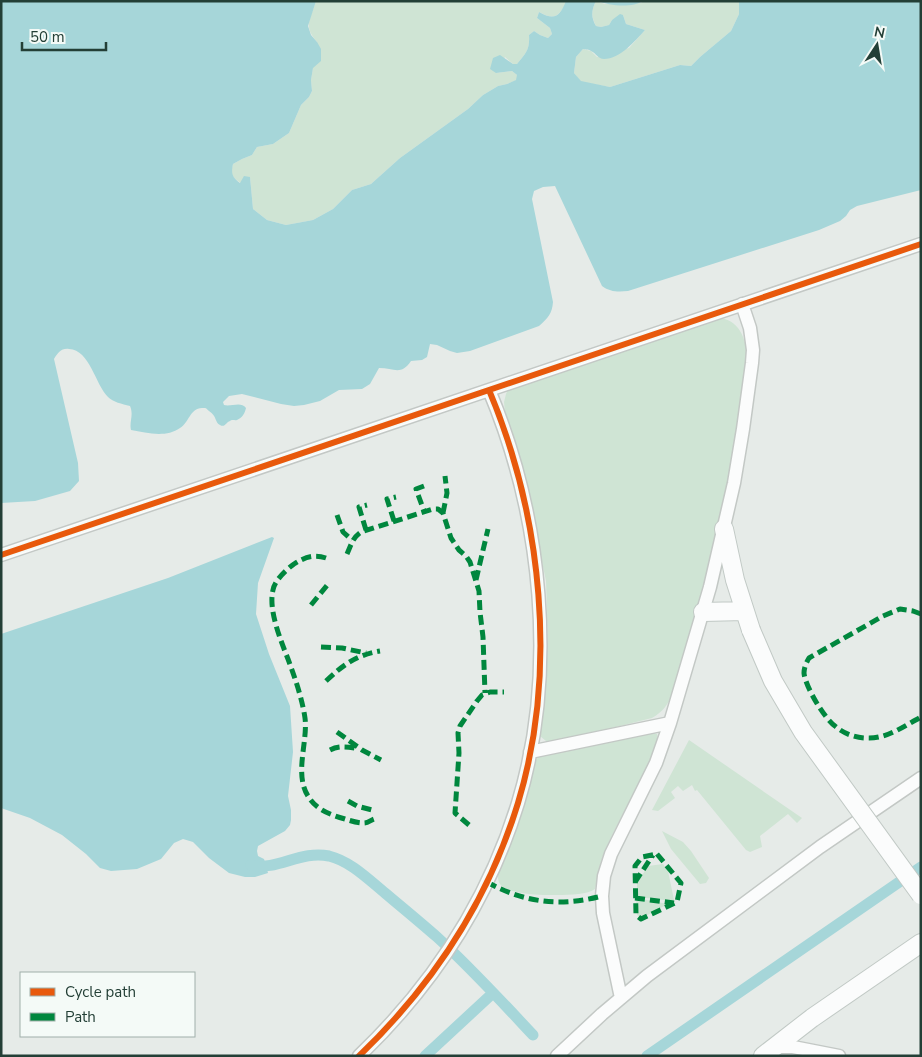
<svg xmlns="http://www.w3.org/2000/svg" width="922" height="1057" font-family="'Nunito Sans',sans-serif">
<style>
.green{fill:#cfe4d4}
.water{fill:#a6d6d9}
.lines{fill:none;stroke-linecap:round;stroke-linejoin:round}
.canal{stroke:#a6d6d9;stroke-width:11}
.street-casing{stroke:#c3c8c5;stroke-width:15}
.secondary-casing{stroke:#c1c9c5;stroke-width:20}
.street{stroke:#fbfcfc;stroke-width:12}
.secondary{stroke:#fbfcfc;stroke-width:18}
.secondary-bridge-casing{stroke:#c1c9c5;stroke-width:20;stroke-linecap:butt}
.secondary-bridge{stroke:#fbfcfc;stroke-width:18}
.quiet{stroke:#00873e;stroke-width:5;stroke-dasharray:10 5;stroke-linecap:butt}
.cycleway-casing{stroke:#f4faf7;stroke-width:9}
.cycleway{stroke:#e8590c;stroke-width:6}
</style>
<rect width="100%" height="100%" fill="#e6ebe8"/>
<!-- green -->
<path class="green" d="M 316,1 L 566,1 L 567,2 C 558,16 556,21 539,12 L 537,18 L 550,28 L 552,34 L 548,38 L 540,35 L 534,31 L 529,35 C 530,49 526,53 517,64 L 513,64 L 505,57 L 496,73 L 512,71 L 517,75 L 517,80 L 507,84 L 498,86 L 483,95 L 468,109 L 400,158 L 371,184 L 352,190 L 333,209 L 313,220 L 286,225 L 267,220 L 253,209 L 250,177 L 241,183 C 231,176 230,175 233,164 L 242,159 L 252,155 L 257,147 L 273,144 L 289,133 L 301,105 L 309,97 L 312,91 L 311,80 L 317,42 C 303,26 310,20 316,1 Z
M 596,1 L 605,4 L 641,3 L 643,1 L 739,1 L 739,14 L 731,31 L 700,57 L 691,66 L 680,65 L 610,87 L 581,82 L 574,73 L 576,57 L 583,49 L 591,51 L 597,57 L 629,48 L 645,30 L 626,24 L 623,15 L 612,20 L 609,25 L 601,27 L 596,26 C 591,16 591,11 596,1 Z
M 721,318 C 742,322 746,342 748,360 L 732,469 L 713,552 L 673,694 C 667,705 664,711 652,718 L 552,743 L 546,741 L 540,736 L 540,732 L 545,694 L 548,640 L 546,581 L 524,475 L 505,413 L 504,402 L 506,394 L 508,389 Z
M 650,732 L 657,734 C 660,751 641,779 633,795 C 623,813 613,832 605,851 C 599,864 598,875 595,889 C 586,896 560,895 547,895 C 537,895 505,893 500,884 C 492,872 510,846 515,834 C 520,821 523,807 527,794 C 530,781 530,765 540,755 Z
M 689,740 L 802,818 L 797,823 L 788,814 L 760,836 L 762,847 L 750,852 L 746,850 L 697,790 L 695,791 L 692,785 L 683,791 L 678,786 L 671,792 L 675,798 L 658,811 L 652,810 Z
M 662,831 L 683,842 L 691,851 L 709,878 L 706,883 L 700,884 L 671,849 Z
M 663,864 L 668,871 L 674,900 L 673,901 L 637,897 L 637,883 L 648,866 Z
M 636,898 L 668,904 L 642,918 L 637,915 Z"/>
<!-- water -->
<path class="water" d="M 1,1 L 316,1 L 308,26 L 311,35 L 317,42 L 321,49 L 321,61 L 313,68 L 311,80 L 312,91 L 309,97 L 301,105 L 289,133 L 273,144 L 257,147 L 252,155 L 242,159 L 233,164 C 231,174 232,177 240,183 L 244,176 L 250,177 L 253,209 L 267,220 L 286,225 L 313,220 L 333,209 L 352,190 L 371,184 L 400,158 L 468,109 L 483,95 L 498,86 L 507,84 L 516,80 L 517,75 L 512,71 L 496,73 L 490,69 L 493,58 L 500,55 L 513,64 L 517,64 C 526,53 530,49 529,35 L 534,31 L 540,35 L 548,38 L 552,34 L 550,28 L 537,18 L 539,12 C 555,21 560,16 566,1 L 596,1 C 591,11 591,17 596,26 L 601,27 L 609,25 L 612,20 L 620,14 L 623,15 L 626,24 L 645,30 C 635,41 620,59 604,59 C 598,59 596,53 591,51 C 589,49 586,50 583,49 L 576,57 L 574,73 L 581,81 L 610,87 L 680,65 L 691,66 L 700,57 L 731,31 L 739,14 L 739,1 L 921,1 L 921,190 L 857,206 L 850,210 L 846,216 L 840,221 L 819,230 L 628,291 C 618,292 610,292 602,286 L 555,186 L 543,187 L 534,191 L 532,199 L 553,302 C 552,314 548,318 539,326 L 470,351 L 457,353 L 450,351 L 437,345 L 430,344 L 427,357 L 422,360 L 411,361 C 401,376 394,368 379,368 L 370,384 L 362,389 L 339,390 L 320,401 L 304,405 L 294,406 L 281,404 L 242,394 L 229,396 L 223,402 L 224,405 C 231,407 241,401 246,408 C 245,413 242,418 237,420 C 235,421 232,419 230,421 C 226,422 225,428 220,425 C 215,423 217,416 209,411 C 205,408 208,408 202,408 C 190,408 189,423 180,428 C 166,438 147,433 131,430 C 129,422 134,415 130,406 C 122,404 113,402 108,397 C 95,384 90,350 69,349 C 61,348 58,353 54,359 L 78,463 L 79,481 L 70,491 L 35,501 L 1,503 Z
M 598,1 L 643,1 C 633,8 609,6 598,1 Z
M 272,537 L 274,538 L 258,583 L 256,614 L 269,654 L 290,706 L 293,752 L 288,796 L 291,810 L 291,820 L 290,825 L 285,831 L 258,846 L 257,851 L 258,856 L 264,859 L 268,873 L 255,877 L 245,877 L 229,873 L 209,858 L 193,842 L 183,839 L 174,843 L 161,859 L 137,869 L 111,871 L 100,868 L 86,854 L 62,835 L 30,818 L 1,808 L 1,634 L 168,578 Z"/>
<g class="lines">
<!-- canal -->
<path class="canal" d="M 251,865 C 278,871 300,850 329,856 C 350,861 368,879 385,893 C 403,908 420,922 437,937 C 471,968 502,1002 533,1035
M 425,1056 L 493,993
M 647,1056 L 921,867"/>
<!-- street casing -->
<g class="street-casing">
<path id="street" d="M 1,555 L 921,244
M 530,752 L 670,723
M 621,998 L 603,913 L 602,896 L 604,876 L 611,854 L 656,763 L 670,723 L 710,587 L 734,483 L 743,429 L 752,363 L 753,350 L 750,328 L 742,304
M 774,1047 L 793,1047 L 839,1056
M 359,1056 C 432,986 488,901 518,803 C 558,671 542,516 489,390
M 557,1056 L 602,1014 L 647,976 L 820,847 L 921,778"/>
</g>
<!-- secondary casing -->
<g class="secondary-casing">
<path id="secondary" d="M 724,529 L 735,580 L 751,630
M 703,612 L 744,611
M 763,1056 L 812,1018 L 921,943"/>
</g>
<!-- street -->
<use href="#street" class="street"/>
<!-- secondary -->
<use href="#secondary" class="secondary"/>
<!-- secondary-bridge casing -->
<g class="secondary-bridge-casing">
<path id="secondary-bridge" d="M 751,630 L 773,681 L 803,732 L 921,895"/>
</g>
<!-- secondary-bridge -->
<use href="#secondary-bridge" class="secondary-bridge"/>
<!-- quiet -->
<path class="quiet" d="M 424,486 L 416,489 L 424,511
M 443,513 L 447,493 L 445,476
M 337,515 L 343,532 L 352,540
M 394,521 L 387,499 L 396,497
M 366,530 L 359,507 L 367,505
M 347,554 C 351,545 353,537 361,532 L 433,509 L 438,509 L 443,513 L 451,538 L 459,550 L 466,556 L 470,562 L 479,591 L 480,612 L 483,637 L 485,693
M 326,558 C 314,554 305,557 294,564 C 287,569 274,581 273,590 C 268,610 281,641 288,659 C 295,678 302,698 305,718 C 308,742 294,774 308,796 C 316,810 331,815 345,819 C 351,821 358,823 364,823 C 368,823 371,820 374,819
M 476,580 L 488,529
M 311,605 L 329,583
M 921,614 L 913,611 L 900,609 L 883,616 L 809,658 C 806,663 804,668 804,673 C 805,686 824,718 835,726 C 844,734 856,738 867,738 C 887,739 904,726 921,717
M 321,647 L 342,648 L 366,653
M 326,681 C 343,665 356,655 380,651
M 337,732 L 362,750 L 381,760
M 330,750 C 340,745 349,747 359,749
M 348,801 L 357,806 L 372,810
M 469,825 L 455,813 L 459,753 L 458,733 L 460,726 L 477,701 L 482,695 L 490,692 L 504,692
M 657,854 L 681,883 L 677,902 L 641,919 L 636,915 L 635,866 L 642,857 Z
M 487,882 C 525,903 560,907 602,896
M 635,882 L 653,855
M 635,898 L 674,903"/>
<!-- cycleway casing -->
<g class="cycleway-casing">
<path id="cycleway" d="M 1,555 L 921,244
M 359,1056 C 432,986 488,901 518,803 C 558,671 542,516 489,390"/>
</g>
<!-- cycleway -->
<use href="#cycleway" class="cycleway"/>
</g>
<!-- border -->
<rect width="922" height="1057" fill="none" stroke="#233f36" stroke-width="5"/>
<!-- legend -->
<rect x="20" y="972" width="175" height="65" fill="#f4faf7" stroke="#a0afaa"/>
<rect x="30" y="988" width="25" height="8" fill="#e8590c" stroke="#a0afaa"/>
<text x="65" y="997" font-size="15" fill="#233f36">Cycle path</text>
<rect x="30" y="1013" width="25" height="8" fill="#00873e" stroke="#a0afaa"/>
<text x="65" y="1022" font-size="15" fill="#233f36">Path</text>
<!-- north arrow -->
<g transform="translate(877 45) rotate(12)" stroke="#f4faf7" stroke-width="4" paint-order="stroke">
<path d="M0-4L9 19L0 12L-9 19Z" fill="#233f36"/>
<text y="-8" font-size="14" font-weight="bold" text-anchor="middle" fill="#233f36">N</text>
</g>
<!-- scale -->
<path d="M22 42v8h84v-8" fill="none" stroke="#233f36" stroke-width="2.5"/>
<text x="30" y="42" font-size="15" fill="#233f36" stroke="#f4faf7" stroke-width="4" paint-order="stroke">50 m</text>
</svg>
